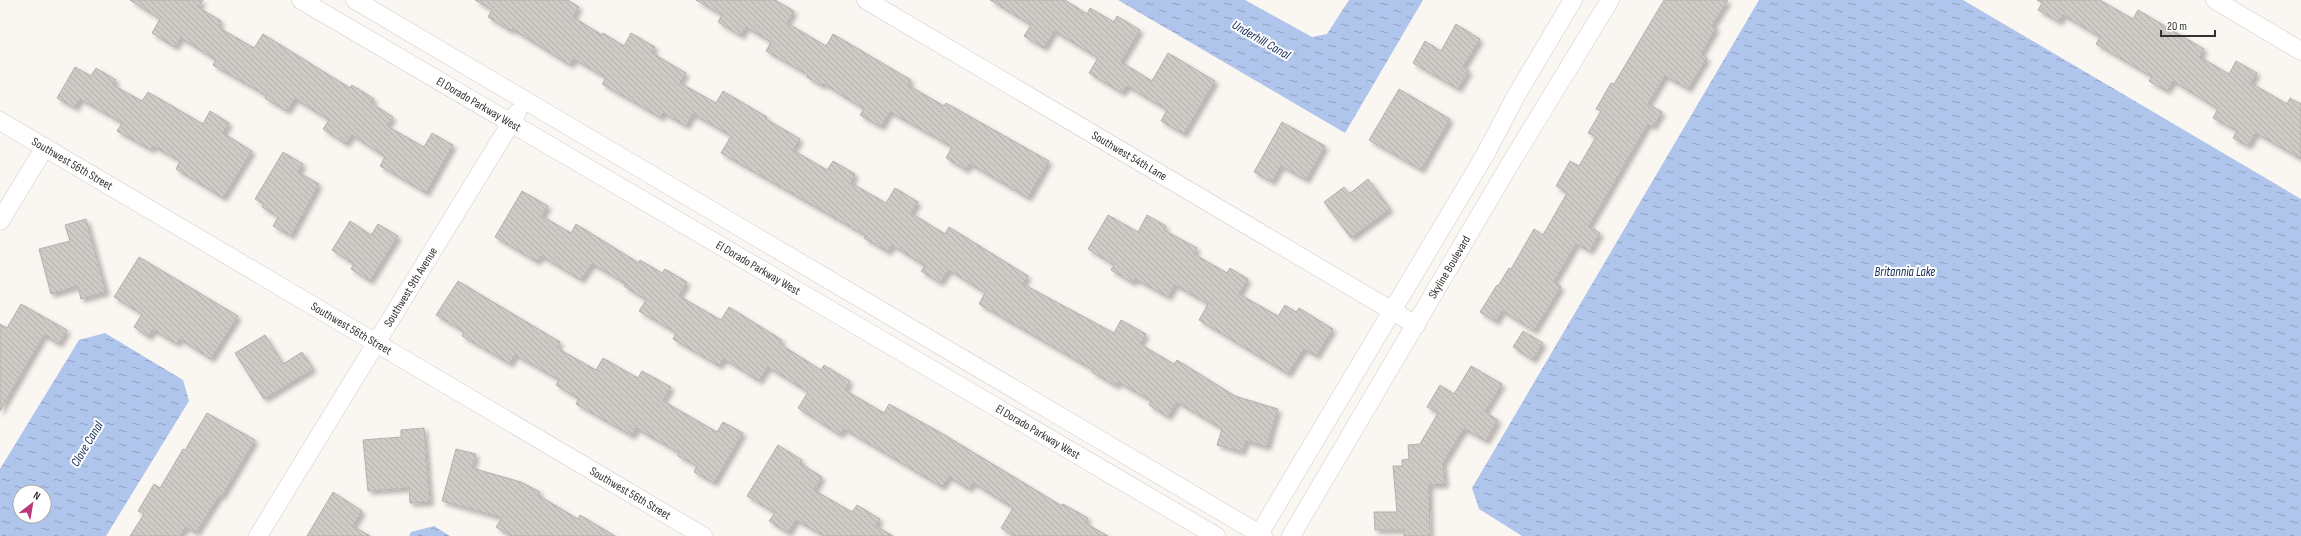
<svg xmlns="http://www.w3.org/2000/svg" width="2301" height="536" font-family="'Sofia Sans Condensed',sans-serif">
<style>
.water{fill:url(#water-ripples);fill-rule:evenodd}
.building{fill:url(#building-back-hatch);stroke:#b5b1ad;filter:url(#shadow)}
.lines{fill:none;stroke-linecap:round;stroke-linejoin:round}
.minor-casing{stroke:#d0cbc7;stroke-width:19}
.minor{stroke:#fff;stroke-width:18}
.labels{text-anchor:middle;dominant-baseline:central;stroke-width:4;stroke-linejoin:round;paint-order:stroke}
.street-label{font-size:12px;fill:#343230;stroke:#fff}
.water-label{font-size:13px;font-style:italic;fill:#142a59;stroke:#fff}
</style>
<defs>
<pattern id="water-ripples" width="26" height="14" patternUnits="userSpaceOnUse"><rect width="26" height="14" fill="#b0c5ec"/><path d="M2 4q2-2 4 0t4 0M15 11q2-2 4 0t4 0" fill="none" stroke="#90a1c0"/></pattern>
<pattern id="building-back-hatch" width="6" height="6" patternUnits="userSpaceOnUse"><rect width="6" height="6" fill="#cfcac6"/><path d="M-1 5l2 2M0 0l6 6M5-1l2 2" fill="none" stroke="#b2aeaa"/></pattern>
<filter id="shadow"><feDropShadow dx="3.5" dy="3.5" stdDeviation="2" flood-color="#0004"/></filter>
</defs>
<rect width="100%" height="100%" fill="#faf6f1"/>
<!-- water -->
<path class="water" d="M 1118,0 L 1245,0 L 1312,37 L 1327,34 L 1349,0 L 1423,0 L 1345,133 Z
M 1759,0 L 1963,0 L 2301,199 L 2301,536 L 1522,536 L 1479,509 L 1472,488 Z
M 105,333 L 183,380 L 189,401 L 106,536 L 0,536 L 0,469 L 79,340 ZM 20,492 L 44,492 L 44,516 L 20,516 Z
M 434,526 L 450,536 L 409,536 L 411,532 Z"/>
<!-- building -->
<path class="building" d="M 130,0 L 203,0 L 198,7 L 221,21 L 218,27 L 254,48 L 263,34 L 350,88 L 352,85 L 374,99 L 371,103 L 393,117 L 387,126 L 424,147 L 432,133 L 453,145 L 426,193 L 380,166 L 385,157 L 352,135 L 346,144 L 323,129 L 329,120 L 295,99 L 287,111 L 265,98 L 267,96 L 213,65 L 216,60 L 181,38 L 175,47 L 152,33 L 160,19 Z
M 475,0 L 568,0 L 579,7 L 573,17 L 602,35 L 603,33 L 624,46 L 631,33 L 655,47 L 652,53 L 686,73 L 680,83 L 716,103 L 723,91 L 767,117 L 766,119 L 800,139 L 793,150 L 827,170 L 833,161 L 855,174 L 851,183 L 886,203 L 895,188 L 918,202 L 911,213 L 945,234 L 949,227 L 1028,276 L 1023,284 L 1114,333 L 1121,320 L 1146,334 L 1140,344 L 1174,364 L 1177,360 L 1235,396 L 1278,409 L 1267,447 L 1246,441 L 1242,452 L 1217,445 L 1222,429 L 1177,402 L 1168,417 L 1149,405 L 1151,401 L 1118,382 L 1116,386 L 1092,372 L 1093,370 L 979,304 L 985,293 L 949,270 L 940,283 L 921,271 L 925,266 L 892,245 L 888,252 L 864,238 L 866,236 L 721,153 L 731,136 L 693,114 L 686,126 L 663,113 L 661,118 L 602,84 L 606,78 L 574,59 L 570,65 L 512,29 L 511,31 L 488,17 L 492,10 Z
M 696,0 L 775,0 L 794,11 L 787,23 L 826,46 L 833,34 L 911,80 L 908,85 L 944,106 L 946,103 L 1049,161 L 1028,198 L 970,164 L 966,170 L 946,158 L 952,147 L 890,112 L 881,127 L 860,115 L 864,109 L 824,84 L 822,86 L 807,77 L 808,75 L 766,51 L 771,42 L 746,27 L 741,36 L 718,22 L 722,15 Z
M 990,0 L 1065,0 L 1087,14 L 1090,8 L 1114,22 L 1117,16 L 1140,30 L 1121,62 L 1152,81 L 1168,53 L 1215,81 L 1184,134 L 1161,121 L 1167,110 L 1127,86 L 1122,93 L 1089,73 L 1098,58 L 1054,31 L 1044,48 L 1024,36 L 1031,25 Z
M 1664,0 L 1728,0 L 1712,26 L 1716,28 L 1701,54 L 1707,58 L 1688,89 L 1665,76 L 1648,104 L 1662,112 L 1653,127 L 1648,124 L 1589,226 L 1600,233 L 1590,251 L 1576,244 L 1554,282 L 1561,287 L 1534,331 L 1502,311 L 1496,322 L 1480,312 L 1497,285 L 1498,286 L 1509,268 L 1511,269 L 1534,229 L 1543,235 L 1567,193 L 1556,186 L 1570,161 L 1579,166 L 1596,137 L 1588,133 L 1601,111 L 1596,109 L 1611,83 L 1614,84 Z
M 2037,0 L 2100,0 L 2133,19 L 2138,10 L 2204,49 L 2200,57 L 2229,74 L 2236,61 L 2257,73 L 2251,83 L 2287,104 L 2290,98 L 2301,104 L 2301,159 L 2256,133 L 2248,146 L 2233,138 L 2237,131 L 2213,118 L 2218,109 L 2173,81 L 2167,91 L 2149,81 L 2152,77 L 2096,44 L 2100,37 L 2063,15 L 2059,22 L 2038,10 L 2042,3 Z
M 1456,24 L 1480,39 L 1463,67 L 1469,71 L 1458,89 L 1413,63 L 1425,41 L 1441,51 Z
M 75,67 L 91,76 L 96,68 L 116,80 L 113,85 L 142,101 L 148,92 L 203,124 L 210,111 L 229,123 L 223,133 L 252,151 L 223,198 L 176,169 L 180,161 L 153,146 L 151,150 L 117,131 L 122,123 L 80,99 L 75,108 L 57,98 Z
M 1399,89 L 1450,119 L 1421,170 L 1369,140 Z
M 1282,122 L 1325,146 L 1306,180 L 1281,166 L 1272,182 L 1254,172 Z
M 283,152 L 303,164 L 298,172 L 319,184 L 291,236 L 273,226 L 278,217 L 262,207 L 264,204 L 255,199 Z
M 1368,179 L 1390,209 L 1351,238 L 1324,202 L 1344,187 L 1349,194 Z
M 522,191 L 548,206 L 542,216 L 571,233 L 576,224 L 639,263 L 640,260 L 662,273 L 665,269 L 687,282 L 679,296 L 721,320 L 729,307 L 782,340 L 780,344 L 821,370 L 824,365 L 850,381 L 845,390 L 884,413 L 889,404 L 943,434 L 1062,506 L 1063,504 L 1088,518 L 1085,523 L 1108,536 L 1014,536 L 1001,528 L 1013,508 L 973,483 L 969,489 L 949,477 L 942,487 L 844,429 L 840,435 L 798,408 L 808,392 L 768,367 L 759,381 L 724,359 L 719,366 L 673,339 L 676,333 L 639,311 L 646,300 L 624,286 L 626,284 L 592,264 L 581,280 L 541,256 L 537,262 L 495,237 Z
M 1108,215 L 1138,232 L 1147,215 L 1166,226 L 1164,230 L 1197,248 L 1194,254 L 1227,273 L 1230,268 L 1248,279 L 1239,294 L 1278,316 L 1285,305 L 1296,312 L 1299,308 L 1333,329 L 1316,356 L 1304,349 L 1288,374 L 1199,320 L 1208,304 L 1175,285 L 1168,297 L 1135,279 L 1133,283 L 1111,270 L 1114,265 L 1088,249 Z
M 86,219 L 106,292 L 81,299 L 78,286 L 51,294 L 39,249 L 70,241 L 65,225 Z
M 350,221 L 371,235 L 378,224 L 398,236 L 370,281 L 351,269 L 354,264 L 332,250 Z
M 139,257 L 238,316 L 211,359 L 180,339 L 177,344 L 153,330 L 149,337 L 134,327 L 142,314 L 114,297 Z
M 458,281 L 560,342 L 557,348 L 596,370 L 603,358 L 638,378 L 642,371 L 671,387 L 663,401 L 717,432 L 723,422 L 743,433 L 714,483 L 694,472 L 697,466 L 678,456 L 679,453 L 636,428 L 632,436 L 576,404 L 579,399 L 556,385 L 559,380 L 515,355 L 510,364 L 462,336 L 464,332 L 436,315 Z
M 21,304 L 67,330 L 59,344 L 44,335 L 0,411 L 0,324 L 7,328 Z
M 1523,331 L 1543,343 L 1533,360 L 1513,347 Z
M 265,335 L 283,364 L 302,352 L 313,369 L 264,399 L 235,353 Z
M 1471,366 L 1502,384 L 1485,412 L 1498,420 L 1486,441 L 1464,429 L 1443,463 L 1445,484 L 1429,485 L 1430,536 L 1404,536 L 1404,530 L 1375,530 L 1374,512 L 1397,512 L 1393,466 L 1402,466 L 1402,460 L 1409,459 L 1408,445 L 1420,444 L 1438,413 L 1427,407 L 1440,385 L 1454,394 Z
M 207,413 L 255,440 L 222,496 L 220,495 L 196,533 L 186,527 L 180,536 L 130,536 L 144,514 L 138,511 L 154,484 L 160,488 L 183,449 L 185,450 Z
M 424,428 L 430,502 L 410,503 L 409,488 L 368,491 L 363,440 L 401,437 L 401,430 Z
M 778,445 L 802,460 L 800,463 L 822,477 L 814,490 L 852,512 L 857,505 L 880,519 L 876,526 L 893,536 L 824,536 L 796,520 L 788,533 L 769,521 L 775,513 L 747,496 Z
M 456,449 L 476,454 L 472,468 L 521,482 L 540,492 L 538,495 L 578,519 L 580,515 L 615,536 L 511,536 L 496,527 L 502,518 L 442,501 Z
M 333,492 L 362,511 L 353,526 L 370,536 L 307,536 Z"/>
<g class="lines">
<!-- minor casing -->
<g class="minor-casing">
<g id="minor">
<path id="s1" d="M 301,0 L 1216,536"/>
<path d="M 355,0 L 1263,536"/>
<path id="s2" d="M 866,0 L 1416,325"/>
<path d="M 2215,0 L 2301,51"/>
<path id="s3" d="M 0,121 L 703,536"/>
<path d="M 0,221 L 45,147"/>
<path id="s4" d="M 258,536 L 517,113"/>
<path d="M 1258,536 L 1485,155 L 1517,94 L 1573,0"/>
<path id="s5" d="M 1291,536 L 1507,169 L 1610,0"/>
</g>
</g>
<!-- minor -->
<use href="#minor" class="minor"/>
</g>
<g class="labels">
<!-- street labels -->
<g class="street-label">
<text stroke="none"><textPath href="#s1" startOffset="206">El Dorado Parkway West</textPath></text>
<text stroke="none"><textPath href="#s2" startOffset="306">Southwest 54th Lane</textPath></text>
<text stroke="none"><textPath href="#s3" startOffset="84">Southwest 56th Street</textPath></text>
<text stroke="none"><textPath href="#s5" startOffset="312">Skyline Boulevard</textPath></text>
<text stroke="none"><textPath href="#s1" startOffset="530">El Dorado Parkway West</textPath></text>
<text stroke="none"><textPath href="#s4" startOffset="292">Southwest 9th Avenue</textPath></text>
<text stroke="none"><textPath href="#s3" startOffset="408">Southwest 56th Street</textPath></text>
<text stroke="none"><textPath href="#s1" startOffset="854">El Dorado Parkway West</textPath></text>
<text stroke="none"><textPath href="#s3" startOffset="732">Southwest 56th Street</textPath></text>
</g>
<!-- water labels -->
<g class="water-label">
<text transform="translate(1261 40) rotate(30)">Underhill Canal</text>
<text x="1905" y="272">Britannia Lake</text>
<text transform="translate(87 444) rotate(-59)">Clove Canal</text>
</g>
</g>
<!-- north arrow -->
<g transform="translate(32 504) rotate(31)"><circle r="19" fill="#ffffff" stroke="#aeadac"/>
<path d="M0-3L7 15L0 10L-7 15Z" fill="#bd3677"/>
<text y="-6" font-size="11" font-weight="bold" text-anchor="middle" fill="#343230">N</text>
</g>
<!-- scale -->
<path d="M2161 30v6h54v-6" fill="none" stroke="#343230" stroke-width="2"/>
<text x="2167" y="30" font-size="12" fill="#343230" stroke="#ffffff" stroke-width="3" paint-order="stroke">20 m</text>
</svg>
